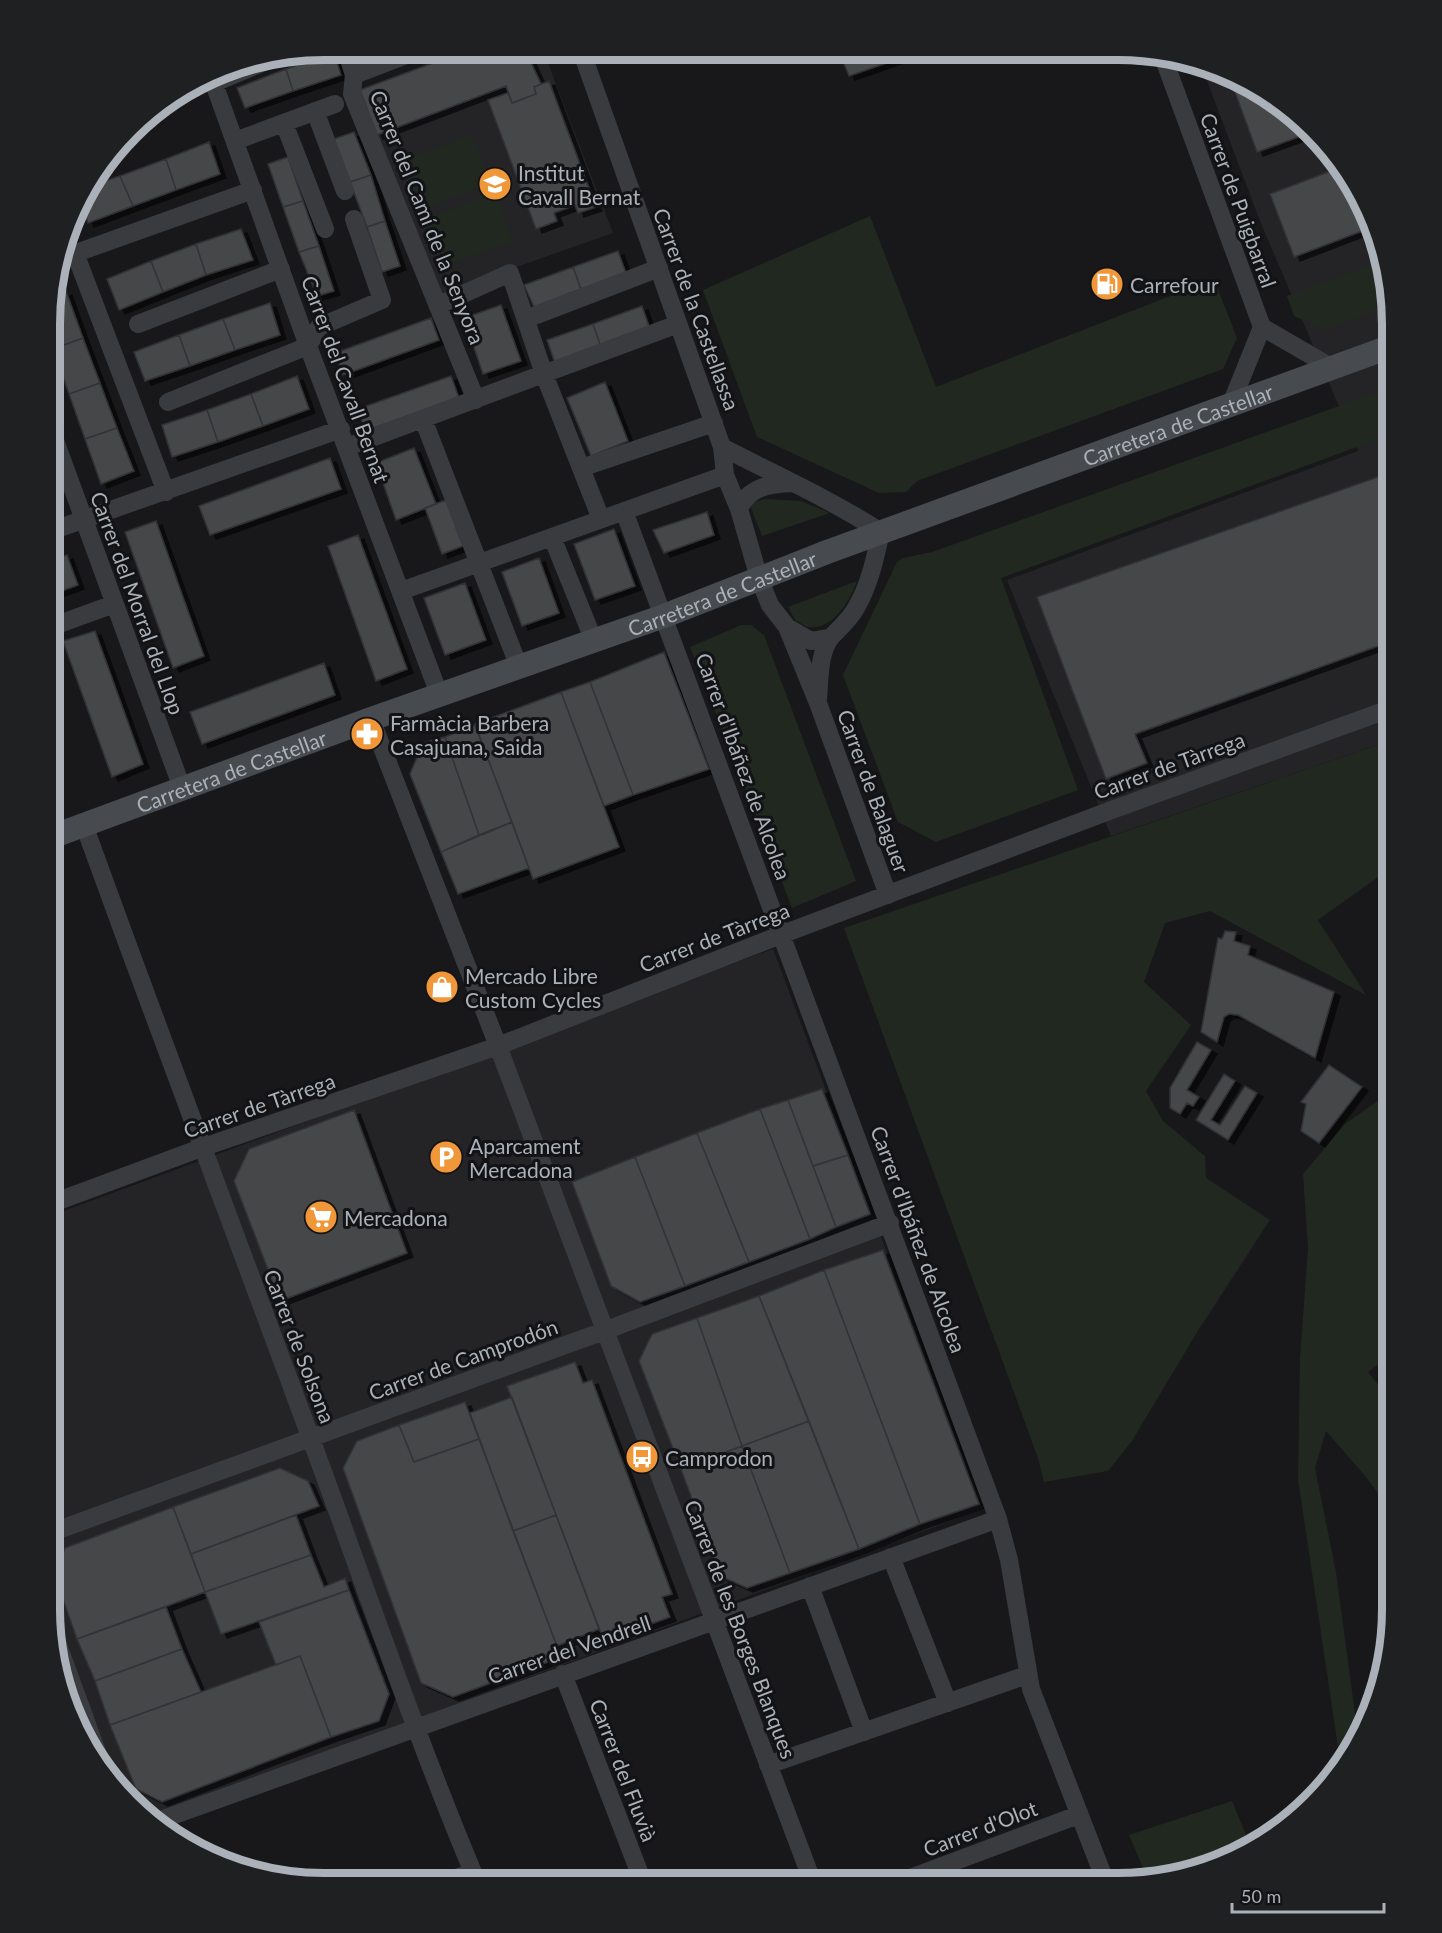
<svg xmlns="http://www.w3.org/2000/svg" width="1442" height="1933" font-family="Lato,sans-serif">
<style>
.built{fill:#242427}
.green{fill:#202820}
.building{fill:#44464a;stroke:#323236;stroke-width:1.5;filter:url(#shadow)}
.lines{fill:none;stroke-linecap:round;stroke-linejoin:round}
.street{stroke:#393b3f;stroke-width:18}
.secondary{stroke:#474a4f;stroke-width:24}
.labels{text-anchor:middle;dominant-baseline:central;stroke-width:6;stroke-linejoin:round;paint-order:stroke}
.poi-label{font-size:21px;fill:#aab1b9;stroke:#131315;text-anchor:start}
.street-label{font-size:21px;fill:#aab1b9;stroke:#131315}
.rim{fill:none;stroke:#aab1b9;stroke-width:8}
</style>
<defs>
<filter id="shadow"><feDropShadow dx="6" dy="4" stdDeviation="0" flood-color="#0009"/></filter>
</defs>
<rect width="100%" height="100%" fill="#18181a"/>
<!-- built -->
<path class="built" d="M 468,50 L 543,50 L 613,233 L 440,294 L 360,90 Z
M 1201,65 L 1222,70 L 1285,106 L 1364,203 L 1392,324 L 1392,740 L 1111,836 L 1007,580 L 1358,451 L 1260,221 Z
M 773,949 L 983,1509 L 150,1818 L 118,1790 L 78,1730 L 50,1609 L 50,1216 Z"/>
<!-- green -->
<path class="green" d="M 472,135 L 491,183 L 423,209 L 405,160 Z
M 495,193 L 513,241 L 445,266 L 427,219 Z
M 870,216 L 936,387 L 1214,279 L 1237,338 L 1223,369 L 917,481 L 906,492 L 879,493 L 757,437 L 703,290 Z
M 1378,262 L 1388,306 L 1325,330 L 1294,316 L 1287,296 Z
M 1392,387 L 1392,434 L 1001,578 L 1078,790 L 936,842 L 898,822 L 843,675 L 897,562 L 903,558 L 932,552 Z
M 766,499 L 801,501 L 830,513 L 762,536 L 749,503 Z
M 857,581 C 849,602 833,631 807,627 L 795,620 L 788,607 Z
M 741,625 L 751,625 L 764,635 L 856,881 L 792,908 L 690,647 Z
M 1392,740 L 1392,867 L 1318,920 L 1366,995 L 1210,911 L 1165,923 L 1144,982 L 1191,1025 L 1146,1091 L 1163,1121 L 1205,1156 L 1206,1178 L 1270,1220 L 1199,1329 L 1132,1441 L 1108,1471 L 1044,1482 L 1038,1458 L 844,928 Z
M 1392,1091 L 1392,1354 L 1368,1372 L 1392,1402 L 1392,1512 L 1366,1477 L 1326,1431 L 1315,1468 L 1336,1572 L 1358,1736 L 1341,1767 L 1298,1479 L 1300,1359 L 1308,1248 L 1303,1174 L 1345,1124 Z
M 1232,1801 L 1251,1847 L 1239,1855 L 1147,1877 L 1129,1835 Z"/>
<!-- building -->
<path class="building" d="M 362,50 L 382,50 L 364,57 Z
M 468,50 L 531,50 L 530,60 L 541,84 L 534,87 L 536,94 L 512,103 L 506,86 L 377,135 L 360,90 Z
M 839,51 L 921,51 L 849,76 Z
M 334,53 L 341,75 L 293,91 L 286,69 Z
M 286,69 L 293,91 L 245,108 L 237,88 Z
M 1228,73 L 1285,106 L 1307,134 L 1257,152 Z
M 549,81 L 596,207 L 578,213 L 575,205 L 554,213 L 557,221 L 536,229 L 488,100 L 508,93 L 512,103 L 536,94 L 534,87 Z
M 354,132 L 371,175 L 350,182 L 334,139 Z
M 209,142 L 220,174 L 176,190 L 166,159 Z
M 288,157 L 303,201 L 283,207 L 268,164 Z
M 166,159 L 176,190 L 133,206 L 120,176 Z
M 1336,169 L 1364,203 L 1370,228 L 1294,257 L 1270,194 Z
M 371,175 L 385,221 L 367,227 L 350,182 Z
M 120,176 L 133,206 L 88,223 L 81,203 L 86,187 Z
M 303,201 L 319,246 L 299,252 L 283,207 Z
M 385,221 L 400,266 L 382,272 L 367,227 Z
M 241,229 L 253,260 L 206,275 L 196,244 Z
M 196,244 L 206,275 L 163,292 L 151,261 Z
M 319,246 L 334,291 L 317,296 L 299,252 Z
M 618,251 L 626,273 L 581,289 L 573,267 Z
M 151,261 L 163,292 L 119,310 L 107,279 Z
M 573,267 L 581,289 L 534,307 L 524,285 Z
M 66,291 L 83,338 L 53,349 L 52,297 Z
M 270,303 L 280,335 L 235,350 L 223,319 Z
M 501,305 L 521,361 L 483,374 L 464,318 Z
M 642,306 L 650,329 L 601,347 L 593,324 Z
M 431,318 L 439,340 L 343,375 L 335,353 Z
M 223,319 L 235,350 L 190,366 L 179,335 Z
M 593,324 L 601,347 L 555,363 L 547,340 Z
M 179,335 L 190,366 L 145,381 L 134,352 Z
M 83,338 L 100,383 L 69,394 L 53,349 Z
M 297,376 L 309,409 L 263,426 L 251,394 Z
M 451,376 L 459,398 L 365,431 L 358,409 Z
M 605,382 L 628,441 L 591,456 L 567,398 Z
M 100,383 L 117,428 L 85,439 L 69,394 Z
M 251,394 L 263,426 L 218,442 L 207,410 Z
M 207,410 L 218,442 L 172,457 L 162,425 Z
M 117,428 L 134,471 L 101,484 L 85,439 Z
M 414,448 L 436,504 L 396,520 L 376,463 Z
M 330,458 L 341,489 L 210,535 L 199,506 Z
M 1392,472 L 1392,641 L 1135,734 L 1147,763 L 1106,779 L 1037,597 Z
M 446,500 L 463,546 L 442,554 L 425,508 Z
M 707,512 L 714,535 L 664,553 L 653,530 Z
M 156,521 L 204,656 L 173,668 L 125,532 Z
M 614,529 L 635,586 L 595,600 L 574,544 Z
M 358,535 L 407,669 L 376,681 L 328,546 Z
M 67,555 L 78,585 L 51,595 L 51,560 Z
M 539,558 L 559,613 L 522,626 L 502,572 Z
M 465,583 L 486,640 L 445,655 L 424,598 Z
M 95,631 L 143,764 L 112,777 L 63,641 Z
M 664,652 L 709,769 L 633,795 L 590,682 Z
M 324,663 L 335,695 L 202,744 L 190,712 Z
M 590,682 L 633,795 L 604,806 L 561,692 Z
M 561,692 L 619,847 L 533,879 L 475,724 Z
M 475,725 L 512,822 L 479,835 L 445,737 Z
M 445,737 L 479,835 L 441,852 L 410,774 L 423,743 Z
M 512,822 L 529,868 L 458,894 L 441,852 Z
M 1225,931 L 1236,932 L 1234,941 L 1250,946 L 1248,955 L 1334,992 L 1315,1058 L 1238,1015 L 1229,1014 L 1224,1017 L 1217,1042 L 1201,1032 L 1218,938 L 1222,939 Z
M 1197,1042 L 1211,1050 L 1187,1090 L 1199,1097 L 1193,1106 L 1187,1103 L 1180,1114 L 1170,1108 L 1170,1088 Z
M 1329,1065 L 1362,1087 L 1319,1143 L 1301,1131 L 1306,1104 L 1301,1102 Z
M 1224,1074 L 1235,1081 L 1211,1120 L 1220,1125 L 1245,1086 L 1257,1093 L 1228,1140 L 1196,1120 Z
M 822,1089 L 848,1155 L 813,1166 L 788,1100 Z
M 788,1100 L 836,1227 L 810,1239 L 760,1109 Z
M 760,1109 L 810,1239 L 749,1262 L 697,1133 Z
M 354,1110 L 407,1253 L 280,1301 L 234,1181 L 249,1149 Z
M 697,1133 L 749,1262 L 685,1286 L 635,1157 Z
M 848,1155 L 870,1214 L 836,1227 L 813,1166 Z
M 635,1157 L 685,1286 L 640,1302 L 611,1286 L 572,1182 Z
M 883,1250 L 979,1504 L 920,1524 L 824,1270 Z
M 824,1270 L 920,1524 L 859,1549 L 759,1296 Z
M 759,1296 L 809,1421 L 742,1446 L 697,1318 Z
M 697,1318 L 742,1446 L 681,1469 L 639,1361 L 652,1334 Z
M 575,1362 L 583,1383 L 592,1380 L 672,1594 L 662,1597 L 670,1617 L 604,1641 L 507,1386 Z
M 512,1397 L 556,1515 L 513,1531 L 470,1413 Z
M 465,1402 L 479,1439 L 414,1462 L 399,1425 Z
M 809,1421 L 859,1549 L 790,1573 L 742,1446 Z
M 399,1425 L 414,1462 L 479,1439 L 561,1657 L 453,1697 L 421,1683 L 343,1468 L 357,1441 Z
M 742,1446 L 790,1573 L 747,1588 L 720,1576 L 681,1469 Z
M 280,1468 L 308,1481 L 319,1506 L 191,1554 L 173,1507 Z
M 173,1507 L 205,1592 L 77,1639 L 54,1574 L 65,1548 Z
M 296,1515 L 311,1555 L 205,1592 L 191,1554 Z
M 556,1515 L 599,1629 L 557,1646 L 513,1531 Z
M 311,1555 L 324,1587 L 345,1578 L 349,1590 L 221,1634 L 205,1592 Z
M 349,1590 L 389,1694 L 379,1721 L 331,1737 L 300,1656 L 276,1665 L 259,1622 Z
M 166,1607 L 182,1649 L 95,1681 L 77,1639 Z
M 182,1649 L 201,1692 L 110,1725 L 95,1681 Z
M 300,1656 L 331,1737 L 162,1802 L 136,1789 L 110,1725 Z"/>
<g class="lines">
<!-- street -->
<path class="street" d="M 346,50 L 354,75 L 352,94 L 476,400
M 581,50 L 722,447 L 725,475 L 739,509 L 759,578 L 770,605 L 787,627 L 818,703 L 888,895
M 1162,54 L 1262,327 L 1331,367
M 354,75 L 419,50
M 212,78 L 308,346 L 439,694
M 214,83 L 274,58
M 315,111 L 345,191
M 284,123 L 325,229
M 235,141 L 335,104
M 75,253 L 166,492
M 62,258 L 253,190
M 439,305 L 510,273 L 544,374 L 601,519
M 526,319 L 659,268
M 138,324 L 281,269
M 168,402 L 308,346 L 319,327 L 382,300 L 354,219
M 1231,404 L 1262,327
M 423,419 L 519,667
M 52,432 L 182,788
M 347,447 L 678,324
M 722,447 C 776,475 830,499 881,532 C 875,558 870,584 856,608 C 850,619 841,627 832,636 C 818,652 820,680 818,699
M 581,468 L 714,423
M 739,509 C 749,487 769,484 792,483
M 624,511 L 998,1519 L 1009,1560 L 1031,1689 L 1106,1883
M 51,531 L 341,429
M 552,537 L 594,641
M 401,591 L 725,475
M 51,627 L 114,604
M 787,627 L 811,641 L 830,638
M 371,719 L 498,1046 L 813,1883
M 84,825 C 158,1029 234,1232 310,1436 C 365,1585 415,1735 477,1882
M 50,1204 L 201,1148 L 498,1046 L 783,934 L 1109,811 L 1392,708
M 50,1533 L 604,1331 L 890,1223
M 891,1557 L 948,1703
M 810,1586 L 864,1732
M 57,1642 L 103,1768
M 563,1674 L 643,1882
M 768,1765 L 1027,1675
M 155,1822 L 998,1519
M 445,1882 L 473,1872
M 897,1883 L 1078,1815"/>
<!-- secondary -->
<path class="secondary" id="s1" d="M 51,837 L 371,719 L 664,616 L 827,552 L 1392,346"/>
</g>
<!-- icons -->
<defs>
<g id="school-disc" transform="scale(1.725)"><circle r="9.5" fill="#f09739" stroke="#131315"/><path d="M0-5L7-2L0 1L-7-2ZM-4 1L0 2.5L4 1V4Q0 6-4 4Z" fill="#fff"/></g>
<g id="fuel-disc" transform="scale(1.725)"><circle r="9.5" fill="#f09739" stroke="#131315"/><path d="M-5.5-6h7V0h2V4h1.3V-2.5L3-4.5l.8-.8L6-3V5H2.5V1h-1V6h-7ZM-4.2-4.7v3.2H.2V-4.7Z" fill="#fff"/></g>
<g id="pharmacy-disc" transform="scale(1.725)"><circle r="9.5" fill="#f09739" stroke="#131315"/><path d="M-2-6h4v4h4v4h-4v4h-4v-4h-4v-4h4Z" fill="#fff"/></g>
<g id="shop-disc" transform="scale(1.725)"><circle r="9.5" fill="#f09739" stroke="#131315"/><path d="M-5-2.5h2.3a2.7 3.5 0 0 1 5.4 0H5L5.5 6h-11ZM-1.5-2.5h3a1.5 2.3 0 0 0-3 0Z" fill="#fff"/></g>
<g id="parking-disc" transform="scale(1.725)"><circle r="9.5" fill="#f09739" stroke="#131315"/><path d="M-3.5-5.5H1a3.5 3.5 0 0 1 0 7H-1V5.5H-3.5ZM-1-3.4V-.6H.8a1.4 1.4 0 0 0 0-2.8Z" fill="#fff"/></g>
<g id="supermarket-disc" transform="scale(1.725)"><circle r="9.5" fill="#f09739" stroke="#131315"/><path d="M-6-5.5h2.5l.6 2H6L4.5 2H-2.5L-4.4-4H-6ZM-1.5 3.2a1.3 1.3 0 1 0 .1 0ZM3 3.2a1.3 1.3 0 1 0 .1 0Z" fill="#fff"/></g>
<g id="bus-disc" transform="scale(1.725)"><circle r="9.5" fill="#f09739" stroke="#131315"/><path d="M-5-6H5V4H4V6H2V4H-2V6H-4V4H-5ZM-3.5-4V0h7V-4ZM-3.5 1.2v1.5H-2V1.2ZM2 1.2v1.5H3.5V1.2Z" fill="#fff"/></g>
</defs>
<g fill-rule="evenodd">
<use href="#school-disc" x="495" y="184"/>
<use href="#fuel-disc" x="1107" y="284"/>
<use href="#pharmacy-disc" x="367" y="734"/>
<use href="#shop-disc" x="442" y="987"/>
<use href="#parking-disc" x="446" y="1157"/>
<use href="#supermarket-disc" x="321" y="1217"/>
<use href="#bus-disc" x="642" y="1457"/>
</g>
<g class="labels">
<!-- poi labels -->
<g class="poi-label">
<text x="518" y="172">Institut<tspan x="518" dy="24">Cavall Bernat</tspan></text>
<text x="1130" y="284">Carrefour</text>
<text x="390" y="722">Farmàcia Barbera<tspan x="390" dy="24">Casajuana, Saida</tspan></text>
<text x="465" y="975">Mercado Libre<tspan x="465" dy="24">Custom Cycles</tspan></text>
<text x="469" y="1145">Aparcament<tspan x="469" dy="24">Mercadona</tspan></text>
<text x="344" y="1217">Mercadona</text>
<text x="665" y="1457">Camprodon</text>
</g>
<!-- street labels -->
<g class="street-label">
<text transform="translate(1239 200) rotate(70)">Carrer de Puigbarral</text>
<text transform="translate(428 217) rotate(68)">Carrer del Camí de la Senyora</text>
<text transform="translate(697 309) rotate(70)">Carrer de la Castellassa</text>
<text transform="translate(346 379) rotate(70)">Carrer del Cavall Bernat</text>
<text stroke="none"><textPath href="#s1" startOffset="1200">Carretera de Castellar</textPath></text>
<text stroke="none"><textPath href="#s1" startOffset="714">Carretera de Castellar</textPath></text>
<text transform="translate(138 603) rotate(70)">Carrer del Morral del Llop</text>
<text transform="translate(1169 765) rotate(-20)">Carrer de Tàrrega</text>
<text transform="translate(744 766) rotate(70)">Carrer d'Ibáñez de Alcolea</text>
<text stroke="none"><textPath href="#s1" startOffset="192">Carretera de Castellar</textPath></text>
<text transform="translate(874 791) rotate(70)">Carrer de Balaguer</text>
<text transform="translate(714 937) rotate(-21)">Carrer de Tàrrega</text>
<text transform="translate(259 1105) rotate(-19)">Carrer de Tàrrega</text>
<text transform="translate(919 1239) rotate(70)">Carrer d'Ibáñez de Alcolea</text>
<text transform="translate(300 1346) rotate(69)">Carrer de Solsona</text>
<text transform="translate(463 1359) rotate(-20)">Carrer de Camprodón</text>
<text transform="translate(741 1629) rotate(69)">Carrer de les Borges Blanques</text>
<text transform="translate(569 1649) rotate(-19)">Carrer del Vendrell</text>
<text transform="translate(624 1770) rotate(69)">Carrer del Fluvià</text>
<text transform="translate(980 1828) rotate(-21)">Carrer d'Olot</text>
</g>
</g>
<!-- crop -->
<path d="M0 0H1442V1933H0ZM324 60H1118A264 264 0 0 1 1382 324V1609A264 264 0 0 1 1118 1873H324A264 264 0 0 1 60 1609V324A264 264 0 0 1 324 60Z" fill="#1f2022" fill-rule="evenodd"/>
<path class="rim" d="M324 60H1118A264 264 0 0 1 1382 324V1609A264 264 0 0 1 1118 1873H324A264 264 0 0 1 60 1609V324A264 264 0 0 1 324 60Z"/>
<!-- scale -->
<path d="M1232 1903v9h152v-9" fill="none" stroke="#aab1b9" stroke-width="3"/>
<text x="1241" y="1903" font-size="18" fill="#aab1b9" stroke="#131315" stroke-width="4.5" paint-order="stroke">50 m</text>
</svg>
